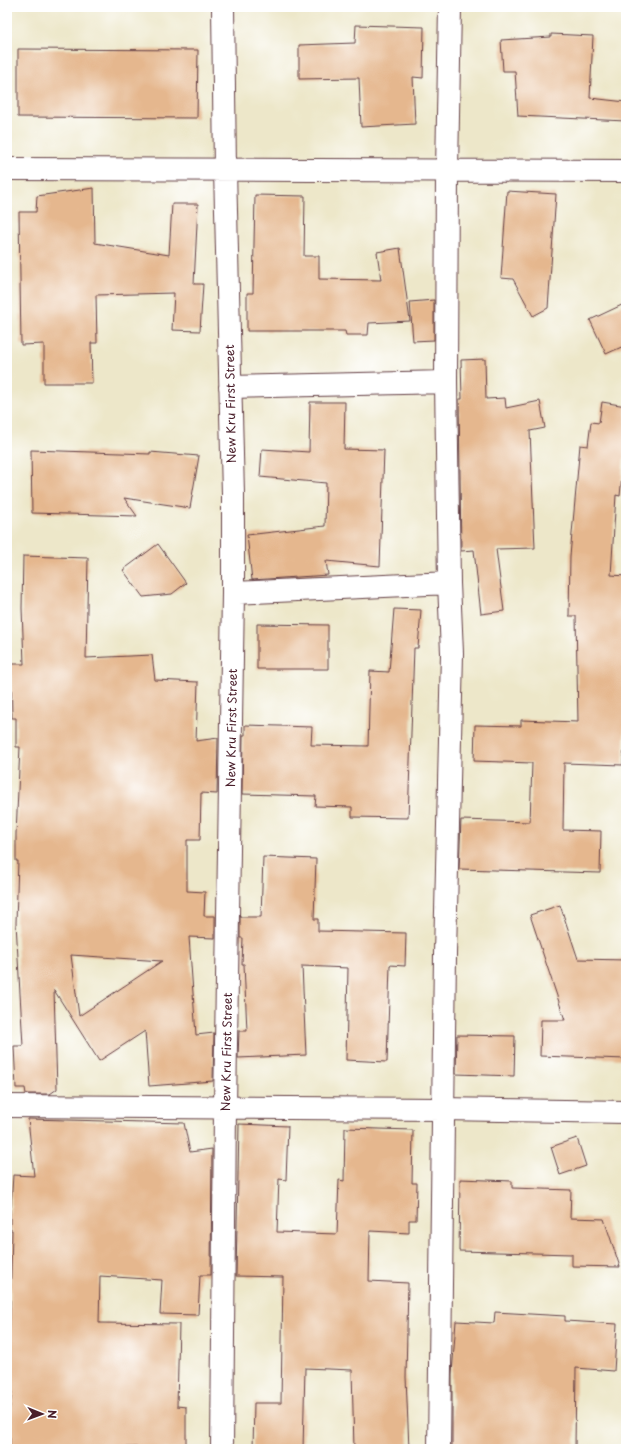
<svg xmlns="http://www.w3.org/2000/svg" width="633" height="1456" font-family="'Playpen Sans',sans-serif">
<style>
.building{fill:#e5b78e;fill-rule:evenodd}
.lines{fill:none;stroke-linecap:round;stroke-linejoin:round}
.minor-casing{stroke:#623d43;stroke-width:24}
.minor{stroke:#fff;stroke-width:22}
.labels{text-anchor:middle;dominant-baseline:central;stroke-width:4;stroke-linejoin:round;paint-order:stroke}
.street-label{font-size:12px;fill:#4a1f2b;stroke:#fff}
</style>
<rect width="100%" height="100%" fill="#fff"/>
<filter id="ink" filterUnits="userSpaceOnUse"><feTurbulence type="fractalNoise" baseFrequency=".025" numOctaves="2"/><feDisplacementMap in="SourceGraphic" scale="8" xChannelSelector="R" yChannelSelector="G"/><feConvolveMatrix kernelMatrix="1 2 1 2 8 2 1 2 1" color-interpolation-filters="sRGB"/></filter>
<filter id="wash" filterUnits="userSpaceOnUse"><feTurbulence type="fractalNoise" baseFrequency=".012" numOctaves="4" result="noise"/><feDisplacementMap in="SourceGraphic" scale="16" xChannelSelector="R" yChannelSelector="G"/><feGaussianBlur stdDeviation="0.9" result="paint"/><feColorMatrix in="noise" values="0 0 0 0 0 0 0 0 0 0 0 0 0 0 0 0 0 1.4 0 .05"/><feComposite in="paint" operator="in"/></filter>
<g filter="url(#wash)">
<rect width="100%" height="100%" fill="#ede7c9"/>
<g id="blocks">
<!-- building -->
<path class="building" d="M 356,25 L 424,27 L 423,78 L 413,77 L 415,124 L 361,127 L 359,78 L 299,79 L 299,45 L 355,43 Z
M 551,34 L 593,36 L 590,98 L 626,102 L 626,121 L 518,116 L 515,71 L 503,71 L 501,40 L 551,37 Z
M 18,49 L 198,50 L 197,118 L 18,117 Z
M 94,188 L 95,243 L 169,255 L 172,204 L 198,204 L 194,284 L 203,284 L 200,331 L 172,330 L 174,293 L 96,295 L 97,343 L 91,343 L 92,383 L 44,383 L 44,344 L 21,345 L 19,212 L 36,212 L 37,196 Z
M 507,191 L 556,194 L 548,308 L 533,316 L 513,279 L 501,278 Z
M 255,195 L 305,196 L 304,256 L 319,256 L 319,279 L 381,280 L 377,252 L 400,248 L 410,321 L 369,323 L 368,335 L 346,335 L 345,331 L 247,331 L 247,293 L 253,293 Z
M 434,300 L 434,340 L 413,341 L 410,302 Z
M 626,303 L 626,345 L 606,354 L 590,320 Z
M 485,359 L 486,399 L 505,398 L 506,408 L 540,401 L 545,428 L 530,431 L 535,548 L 496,549 L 504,611 L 481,614 L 474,550 L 461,551 L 459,399 L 462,399 L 461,360 Z
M 310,402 L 345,402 L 344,449 L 384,450 L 380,566 L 326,561 L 328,575 L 252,580 L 247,535 L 325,526 L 326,483 L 260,477 L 262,449 L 309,452 Z
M 602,402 L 626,406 L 626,435 L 620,496 L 616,495 L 611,575 L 626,576 L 626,690 L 623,765 L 564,763 L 563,830 L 601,831 L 600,873 L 459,869 L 461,820 L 530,822 L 532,763 L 474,761 L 475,725 L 521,726 L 521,720 L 578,722 L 576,616 L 569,616 L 570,556 L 580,445 L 588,446 L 591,422 L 599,423 Z
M 31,450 L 150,454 L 150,452 L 199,456 L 190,508 L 124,498 L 137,516 L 32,513 Z
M 158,544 L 186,583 L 172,594 L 143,597 L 123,570 Z
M 23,556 L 88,558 L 86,658 L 152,655 L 155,680 L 198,682 L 196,741 L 218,738 L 217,794 L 201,793 L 200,840 L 187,840 L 187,891 L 205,892 L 204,916 L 215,916 L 215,938 L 189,937 L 196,1035 L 214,1033 L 213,1081 L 149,1086 L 145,1031 L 99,1061 L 54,990 L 57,1089 L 50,1094 L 26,1094 L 25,1088 L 16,1088 L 14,1046 L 23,1046 L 16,923 L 18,861 L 16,861 L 16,834 L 20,747 L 16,747 L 16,718 L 12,718 L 11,664 L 24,664 L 22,608 ZM 71,955 L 162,961 L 79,1016 Z
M 394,609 L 421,610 L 418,648 L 414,648 L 408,818 L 352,817 L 352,807 L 315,806 L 316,796 L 242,794 L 243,735 L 245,735 L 245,725 L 312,727 L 311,745 L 368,746 L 370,671 L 389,672 Z
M 257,624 L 328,625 L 328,669 L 257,669 Z
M 263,857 L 316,859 L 314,919 L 318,919 L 318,931 L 406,933 L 405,966 L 390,965 L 387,1062 L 346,1060 L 348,968 L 302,966 L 306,1055 L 238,1058 L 239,1031 L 247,1031 L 244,964 L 242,964 L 243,938 L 240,938 L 240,917 L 261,917 Z
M 560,905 L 578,959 L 626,960 L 626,1059 L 540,1056 L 541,1020 L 565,1020 L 530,915 Z
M 457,1035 L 515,1036 L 514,1076 L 456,1074 Z
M 28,1119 L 184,1123 L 190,1152 L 212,1149 L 211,1275 L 200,1275 L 198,1315 L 160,1314 L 162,1280 L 100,1276 L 99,1323 L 179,1324 L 177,1406 L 186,1407 L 186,1449 L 146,1449 L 146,1447 L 10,1449 L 10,1437 L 7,1437 L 7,1425 L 12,1392 L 8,1392 L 12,1230 L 10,1230 L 10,1207 L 11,1207 L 13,1175 L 34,1176 Z
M 239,1124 L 288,1126 L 286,1180 L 279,1179 L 277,1232 L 337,1234 L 339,1180 L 344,1181 L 345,1128 L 413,1130 L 412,1183 L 417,1183 L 416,1220 L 409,1220 L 409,1233 L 370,1231 L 369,1281 L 408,1283 L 406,1377 L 409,1449 L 354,1449 L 352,1370 L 305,1368 L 303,1449 L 253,1449 L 254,1403 L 281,1403 L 283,1277 L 236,1276 Z
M 577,1138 L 586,1166 L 560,1175 L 551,1147 Z
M 460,1179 L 512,1181 L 512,1188 L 571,1190 L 570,1218 L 604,1219 L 620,1267 L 572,1266 L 572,1254 L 459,1251 Z
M 495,1312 L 565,1316 L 565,1321 L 617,1324 L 614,1371 L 576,1368 L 575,1449 L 452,1449 L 452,1374 L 456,1321 L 494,1323 Z"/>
</g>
</g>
<g filter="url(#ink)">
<use href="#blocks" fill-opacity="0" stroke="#623d43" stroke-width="1"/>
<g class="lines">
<!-- minor casing -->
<g class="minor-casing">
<path id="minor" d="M 7,169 L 626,171
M 230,387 L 446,382
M 233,593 L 449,583
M 7,1106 L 443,1109 L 626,1112
M 222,1449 L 225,1108 L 233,593 L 233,494 L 225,170 L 223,7
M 439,1449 L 445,954 L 452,653 L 449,583 L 446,382 L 447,170 L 450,7"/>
</g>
<!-- minor -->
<use href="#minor" class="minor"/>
</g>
</g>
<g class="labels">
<!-- street labels -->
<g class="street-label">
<text transform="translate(230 404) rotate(-91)">New Kru First Street</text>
<text transform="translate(231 728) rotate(-89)">New Kru First Street</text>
<text transform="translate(226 1052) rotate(-89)">New Kru First Street</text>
</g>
</g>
<!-- margin -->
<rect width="633" height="1456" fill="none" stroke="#fff" stroke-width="24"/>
<!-- north arrow -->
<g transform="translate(42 1414) rotate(91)" stroke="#ffffff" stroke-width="3" paint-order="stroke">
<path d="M0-3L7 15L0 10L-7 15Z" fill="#4a1f2b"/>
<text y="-6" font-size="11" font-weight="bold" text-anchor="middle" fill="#4a1f2b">N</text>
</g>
</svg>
